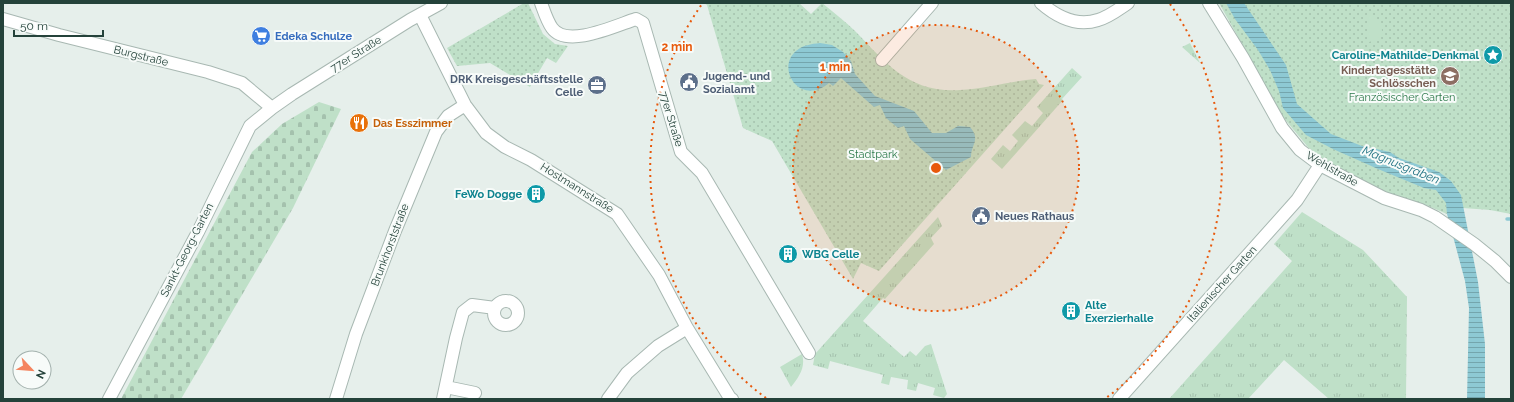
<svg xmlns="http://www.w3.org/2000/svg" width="1514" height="402" font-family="Raleway,sans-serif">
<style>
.grass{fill:url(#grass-tufts)}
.cemetery{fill:url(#cemetery-stones)}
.park{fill:url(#park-dots)}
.garden{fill:#bfe0c8}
.water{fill:url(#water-rules)}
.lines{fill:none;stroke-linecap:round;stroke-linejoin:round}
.stream{stroke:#8ec9d4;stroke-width:3.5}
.minor-casing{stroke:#a8b8b2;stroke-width:14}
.tertiary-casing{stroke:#a8b8b2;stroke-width:14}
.minor{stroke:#fff;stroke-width:12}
.tertiary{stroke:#fff;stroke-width:12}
.ring{fill:none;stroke:#e8590c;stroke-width:2;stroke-dasharray:2 4}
.labels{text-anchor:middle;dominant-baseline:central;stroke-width:4;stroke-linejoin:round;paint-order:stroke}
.shop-label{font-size:11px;font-weight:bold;fill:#366cbe;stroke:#f7fbf9;text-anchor:start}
.street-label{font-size:11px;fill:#24423a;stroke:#f7fbf9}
.culture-label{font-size:11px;font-weight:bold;fill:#0d838f;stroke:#f7fbf9;text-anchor:end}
.education-label{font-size:11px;font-weight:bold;fill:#785e54;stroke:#f7fbf9;text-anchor:end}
.service-label{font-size:11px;font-weight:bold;fill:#4e5e75;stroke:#f7fbf9;text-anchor:start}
.park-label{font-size:11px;fill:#2d7a4b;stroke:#f7fbf9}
.food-label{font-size:11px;font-weight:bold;fill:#c56008;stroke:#f7fbf9;text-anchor:start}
.water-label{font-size:12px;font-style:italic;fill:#1c6f80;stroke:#f7fbf9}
.centre{fill:#e8590c;stroke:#f7fbf9;stroke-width:2}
.ring-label{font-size:12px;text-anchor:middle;font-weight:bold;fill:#e8590c;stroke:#f7fbf9;stroke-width:4;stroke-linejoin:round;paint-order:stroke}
</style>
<defs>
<pattern id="grass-tufts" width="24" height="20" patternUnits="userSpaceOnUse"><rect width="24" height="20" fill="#bfe0c8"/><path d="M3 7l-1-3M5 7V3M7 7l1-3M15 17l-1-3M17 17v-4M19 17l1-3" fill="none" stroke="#a4c1ad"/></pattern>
<pattern id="cemetery-stones" width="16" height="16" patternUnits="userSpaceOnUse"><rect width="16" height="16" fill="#bfe0c8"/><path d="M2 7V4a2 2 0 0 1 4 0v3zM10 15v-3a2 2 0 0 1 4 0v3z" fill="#a4c1ad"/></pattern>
<pattern id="park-dots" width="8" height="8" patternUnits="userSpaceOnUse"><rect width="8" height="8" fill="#bfe0c8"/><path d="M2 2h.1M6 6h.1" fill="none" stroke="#a4c1ad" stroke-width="1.8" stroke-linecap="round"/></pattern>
<pattern id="water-rules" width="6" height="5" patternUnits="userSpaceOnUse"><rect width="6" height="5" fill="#8ec9d4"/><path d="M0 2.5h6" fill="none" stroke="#74a5ad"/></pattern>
</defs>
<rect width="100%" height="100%" fill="#e6efeb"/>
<!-- grass -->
<path class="grass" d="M 1190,43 L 1200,63 L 1182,47 Z
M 1072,68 L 1082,77 L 1062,99 L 1063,100 L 1002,169 L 991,159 L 1003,145 L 1010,151 L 1018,141 L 1012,135 L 1025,121 L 1032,126 L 1043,113 L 1037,107 Z
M 1302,212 L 1363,250 L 1407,297 L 1406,399 L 1329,399 L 1284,360 L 1248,399 L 1169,399 L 1292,261 L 1274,244 Z
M 938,217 L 942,226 L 931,238 L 934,244 L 885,299 L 883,298 L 863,321 L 904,357 L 910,351 L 916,356 L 925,346 L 931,344 L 947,394 L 944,398 L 933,395 L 935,388 L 918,383 L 916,391 L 907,389 L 908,380 L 891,377 L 889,385 L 881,383 L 883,375 L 830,361 L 828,369 L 813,365 L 815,354 Z
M 802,354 C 806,367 799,377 791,387 L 780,367 Z"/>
<!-- cemetery -->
<path class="cemetery" d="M 319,102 L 341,109 L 293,208 L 181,399 L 121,399 L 252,152 L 282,124 Z"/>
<!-- park -->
<path class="park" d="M 524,3 L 528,3 L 543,34 L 555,44 L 568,46 L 556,63 L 547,58 L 530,87 L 490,63 L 457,66 L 447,48 Z
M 704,3 L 799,3 L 811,14 L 822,3 C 833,12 845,21 855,31 C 887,64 909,93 960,90 C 985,89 1010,81 1036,79 L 1039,84 L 1044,85 L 879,271 L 861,263 L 853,279 L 772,141 L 743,128 L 707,5 Z
M 1219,3 L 1511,3 L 1511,214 L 1490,210 L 1463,208 L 1456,214 L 1447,214 L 1426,205 L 1386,192 L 1322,164 L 1283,117 Z"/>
<!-- garden -->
<path class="garden" d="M 1368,16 C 1379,17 1382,22 1382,33 L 1378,39 L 1369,42 Z"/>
<!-- water -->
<path class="water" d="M 1226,3 L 1244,3 L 1286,65 L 1297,104 L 1331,134 L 1362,146 L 1390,152 L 1399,158 L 1439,172 L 1451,181 L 1461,195 L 1478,282 L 1485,344 L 1485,399 L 1467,399 L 1469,308 L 1465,281 L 1447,214 L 1446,203 L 1436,190 L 1424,188 L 1378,169 L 1333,149 L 1306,135 L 1283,108 L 1279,91 L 1270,70 L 1258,50 L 1235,19 Z
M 820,43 L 832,45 L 843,52 L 851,61 L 855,74 L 875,96 L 914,111 L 932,133 L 946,133 L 958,126 L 970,127 C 981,140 971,144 971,157 L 946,170 L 910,139 L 904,126 L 898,128 L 886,118 L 880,105 L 874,107 L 841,78 L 833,86 L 829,83 C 801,107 775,69 796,51 C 803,45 811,44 820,43 Z"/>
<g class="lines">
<!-- stream -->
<path class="stream" d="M 1507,219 L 1511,219"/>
<!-- minor casing -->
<g class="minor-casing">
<path id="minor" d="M 541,3 C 544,11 547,21 552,28 C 567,49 617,25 636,19 L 643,23 L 681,152 L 702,173 L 809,353
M 420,15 L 465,105 L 486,133 L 505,147 L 531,160 L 617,214 L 659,275 L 687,328 L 730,398 L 732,399
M 882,60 L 932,3
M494 313a12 12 0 1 1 24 0a12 12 0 1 1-24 0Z
M 446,387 L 475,393
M 336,399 L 356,334 L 395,231 L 436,132 L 448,116 L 465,105
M 443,399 L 456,338 L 463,312 L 472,305 L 495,308
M 608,399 L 627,373 L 658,346 L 687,328
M 1119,399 L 1297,200 L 1320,165"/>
</g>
<!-- tertiary casing -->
<g class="tertiary-casing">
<path id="tertiary" d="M 1041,3 C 1057,17 1076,27 1098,20 C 1109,17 1119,9 1128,3
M 1209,3 L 1243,58 L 1282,128 L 1300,150 L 1320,165 L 1384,198 L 1421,210 L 1435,217 L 1474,244 L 1495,261 L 1511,277
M 3,19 L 59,35 L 208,72 L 242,83 L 272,108
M 109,399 L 198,232 L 250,126 L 272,108 L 292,94 L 410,20 L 441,3"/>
</g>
<!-- minor -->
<use href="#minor" class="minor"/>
<!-- tertiary -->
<use href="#tertiary" class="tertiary"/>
</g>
<!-- distance rings -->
<circle cx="936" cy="168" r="143" fill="#e8590c" fill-opacity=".12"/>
<g class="ring">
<circle cx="936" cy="168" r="143"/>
<path d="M766 398A286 286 0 0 1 702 4M1170 4A286 286 0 0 1 1106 398"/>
</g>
<!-- icons -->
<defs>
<g id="supermarket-disc" transform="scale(1)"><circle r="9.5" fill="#3f7fe0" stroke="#f7fbf9"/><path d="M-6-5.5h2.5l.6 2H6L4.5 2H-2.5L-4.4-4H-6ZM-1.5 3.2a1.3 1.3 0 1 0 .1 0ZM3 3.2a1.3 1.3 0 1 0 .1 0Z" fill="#fff"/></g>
<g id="sight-disc" transform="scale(1)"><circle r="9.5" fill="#0f9aa8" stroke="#f7fbf9"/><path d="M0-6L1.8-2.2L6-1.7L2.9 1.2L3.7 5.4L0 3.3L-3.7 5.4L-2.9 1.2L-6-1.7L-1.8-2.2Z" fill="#fff"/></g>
<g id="school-disc" transform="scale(1)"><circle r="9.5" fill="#8d6e63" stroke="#f7fbf9"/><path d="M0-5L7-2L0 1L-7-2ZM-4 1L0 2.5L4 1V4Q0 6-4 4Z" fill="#fff"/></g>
<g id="civic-disc" transform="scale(1)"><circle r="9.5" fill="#5c6f8a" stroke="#f7fbf9"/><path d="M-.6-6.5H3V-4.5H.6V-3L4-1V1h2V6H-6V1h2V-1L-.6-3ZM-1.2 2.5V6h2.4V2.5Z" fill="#fff"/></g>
<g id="office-disc" transform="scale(1)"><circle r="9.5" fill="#5c6f8a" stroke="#f7fbf9"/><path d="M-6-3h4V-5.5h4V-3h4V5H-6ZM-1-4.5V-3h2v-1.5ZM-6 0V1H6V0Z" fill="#fff"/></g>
<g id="restaurant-disc" transform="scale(1)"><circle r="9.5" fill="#e8710a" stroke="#f7fbf9"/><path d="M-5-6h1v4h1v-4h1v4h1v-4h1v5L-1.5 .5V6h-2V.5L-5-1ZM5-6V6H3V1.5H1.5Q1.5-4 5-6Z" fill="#fff"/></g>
<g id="building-disc" transform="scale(1)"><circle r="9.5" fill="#0f9aa8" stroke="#f7fbf9"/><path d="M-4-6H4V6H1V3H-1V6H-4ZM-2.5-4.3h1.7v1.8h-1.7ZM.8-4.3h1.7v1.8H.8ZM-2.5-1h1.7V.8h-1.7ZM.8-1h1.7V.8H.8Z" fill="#fff"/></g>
</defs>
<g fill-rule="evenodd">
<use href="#supermarket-disc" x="261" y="36"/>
<use href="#sight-disc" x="1493" y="55"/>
<use href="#school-disc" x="1450" y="76"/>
<use href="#civic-disc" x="689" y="82"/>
<use href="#office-disc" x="597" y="85"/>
<use href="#restaurant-disc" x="359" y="123"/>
<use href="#building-disc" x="536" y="194"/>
<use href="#civic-disc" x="981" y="216"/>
<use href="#building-disc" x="788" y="254"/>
<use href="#building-disc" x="1071" y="311"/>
</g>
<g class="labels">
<!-- shop labels -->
<g class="shop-label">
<text x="275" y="36">Edeka Schulze</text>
</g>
<!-- street labels -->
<g class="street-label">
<text transform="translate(356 54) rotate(-32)">77er Straße</text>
<text transform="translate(141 56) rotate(14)">Burgstraße</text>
<text transform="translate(671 119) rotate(73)">77er Straße</text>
<text transform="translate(1332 169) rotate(30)">Wehlstraße</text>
<text transform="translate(577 188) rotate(32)">Hostmannstraße</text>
<text transform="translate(390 245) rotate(-69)">Brunkhorststraße</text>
<text transform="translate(187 250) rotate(-63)">Sankt-Georg-Garten</text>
<text transform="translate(1222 284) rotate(-48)">Italienischer Garten</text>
</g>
<!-- culture labels -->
<g class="culture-label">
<text x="1479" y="55">Caroline-Mathilde-Denkmal</text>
<text x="522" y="194">FeWo Dogge</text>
<text x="802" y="254" text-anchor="start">WBG Celle</text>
<text x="1085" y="305" text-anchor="start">Alte<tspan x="1085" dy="13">Exerzierhalle</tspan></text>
</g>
<!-- education labels -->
<g class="education-label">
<text x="1436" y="70">Kindertagesstätte<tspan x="1436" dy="13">Schlösschen</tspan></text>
</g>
<!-- service labels -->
<g class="service-label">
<text x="703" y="76">Jugend- und<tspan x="703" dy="13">Sozialamt</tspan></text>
<text x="583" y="79" text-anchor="end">DRK Kreisgeschäftsstelle<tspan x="583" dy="13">Celle</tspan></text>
<text x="995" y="216">Neues Rathaus</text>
</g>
<!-- park labels -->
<g class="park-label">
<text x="1402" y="97">Französischer Garten</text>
<text x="873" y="154">Stadtpark</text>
</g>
<!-- food labels -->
<g class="food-label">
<text x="373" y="123">Das Esszimmer</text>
</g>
<!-- water labels -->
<g class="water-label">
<text transform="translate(1401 165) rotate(22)">Magnusgraben</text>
</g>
</g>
<circle cx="936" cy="168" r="6" class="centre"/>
<g class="ring-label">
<text x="677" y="51">2 min</text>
<text x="835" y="71">1 min</text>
</g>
<!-- border -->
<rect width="1514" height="402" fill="none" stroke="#24423a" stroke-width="8"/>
<!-- north arrow -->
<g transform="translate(32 370) rotate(116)"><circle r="19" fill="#f7fbf9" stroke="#a3b1ad"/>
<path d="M0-3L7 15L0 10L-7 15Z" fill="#f4845f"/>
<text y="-6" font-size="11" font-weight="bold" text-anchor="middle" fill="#24423a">N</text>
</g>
<!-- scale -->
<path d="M14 30v6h89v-6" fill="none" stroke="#24423a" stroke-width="2"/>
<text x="20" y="30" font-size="12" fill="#24423a" stroke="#f7fbf9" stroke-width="3" paint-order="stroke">50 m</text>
</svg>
